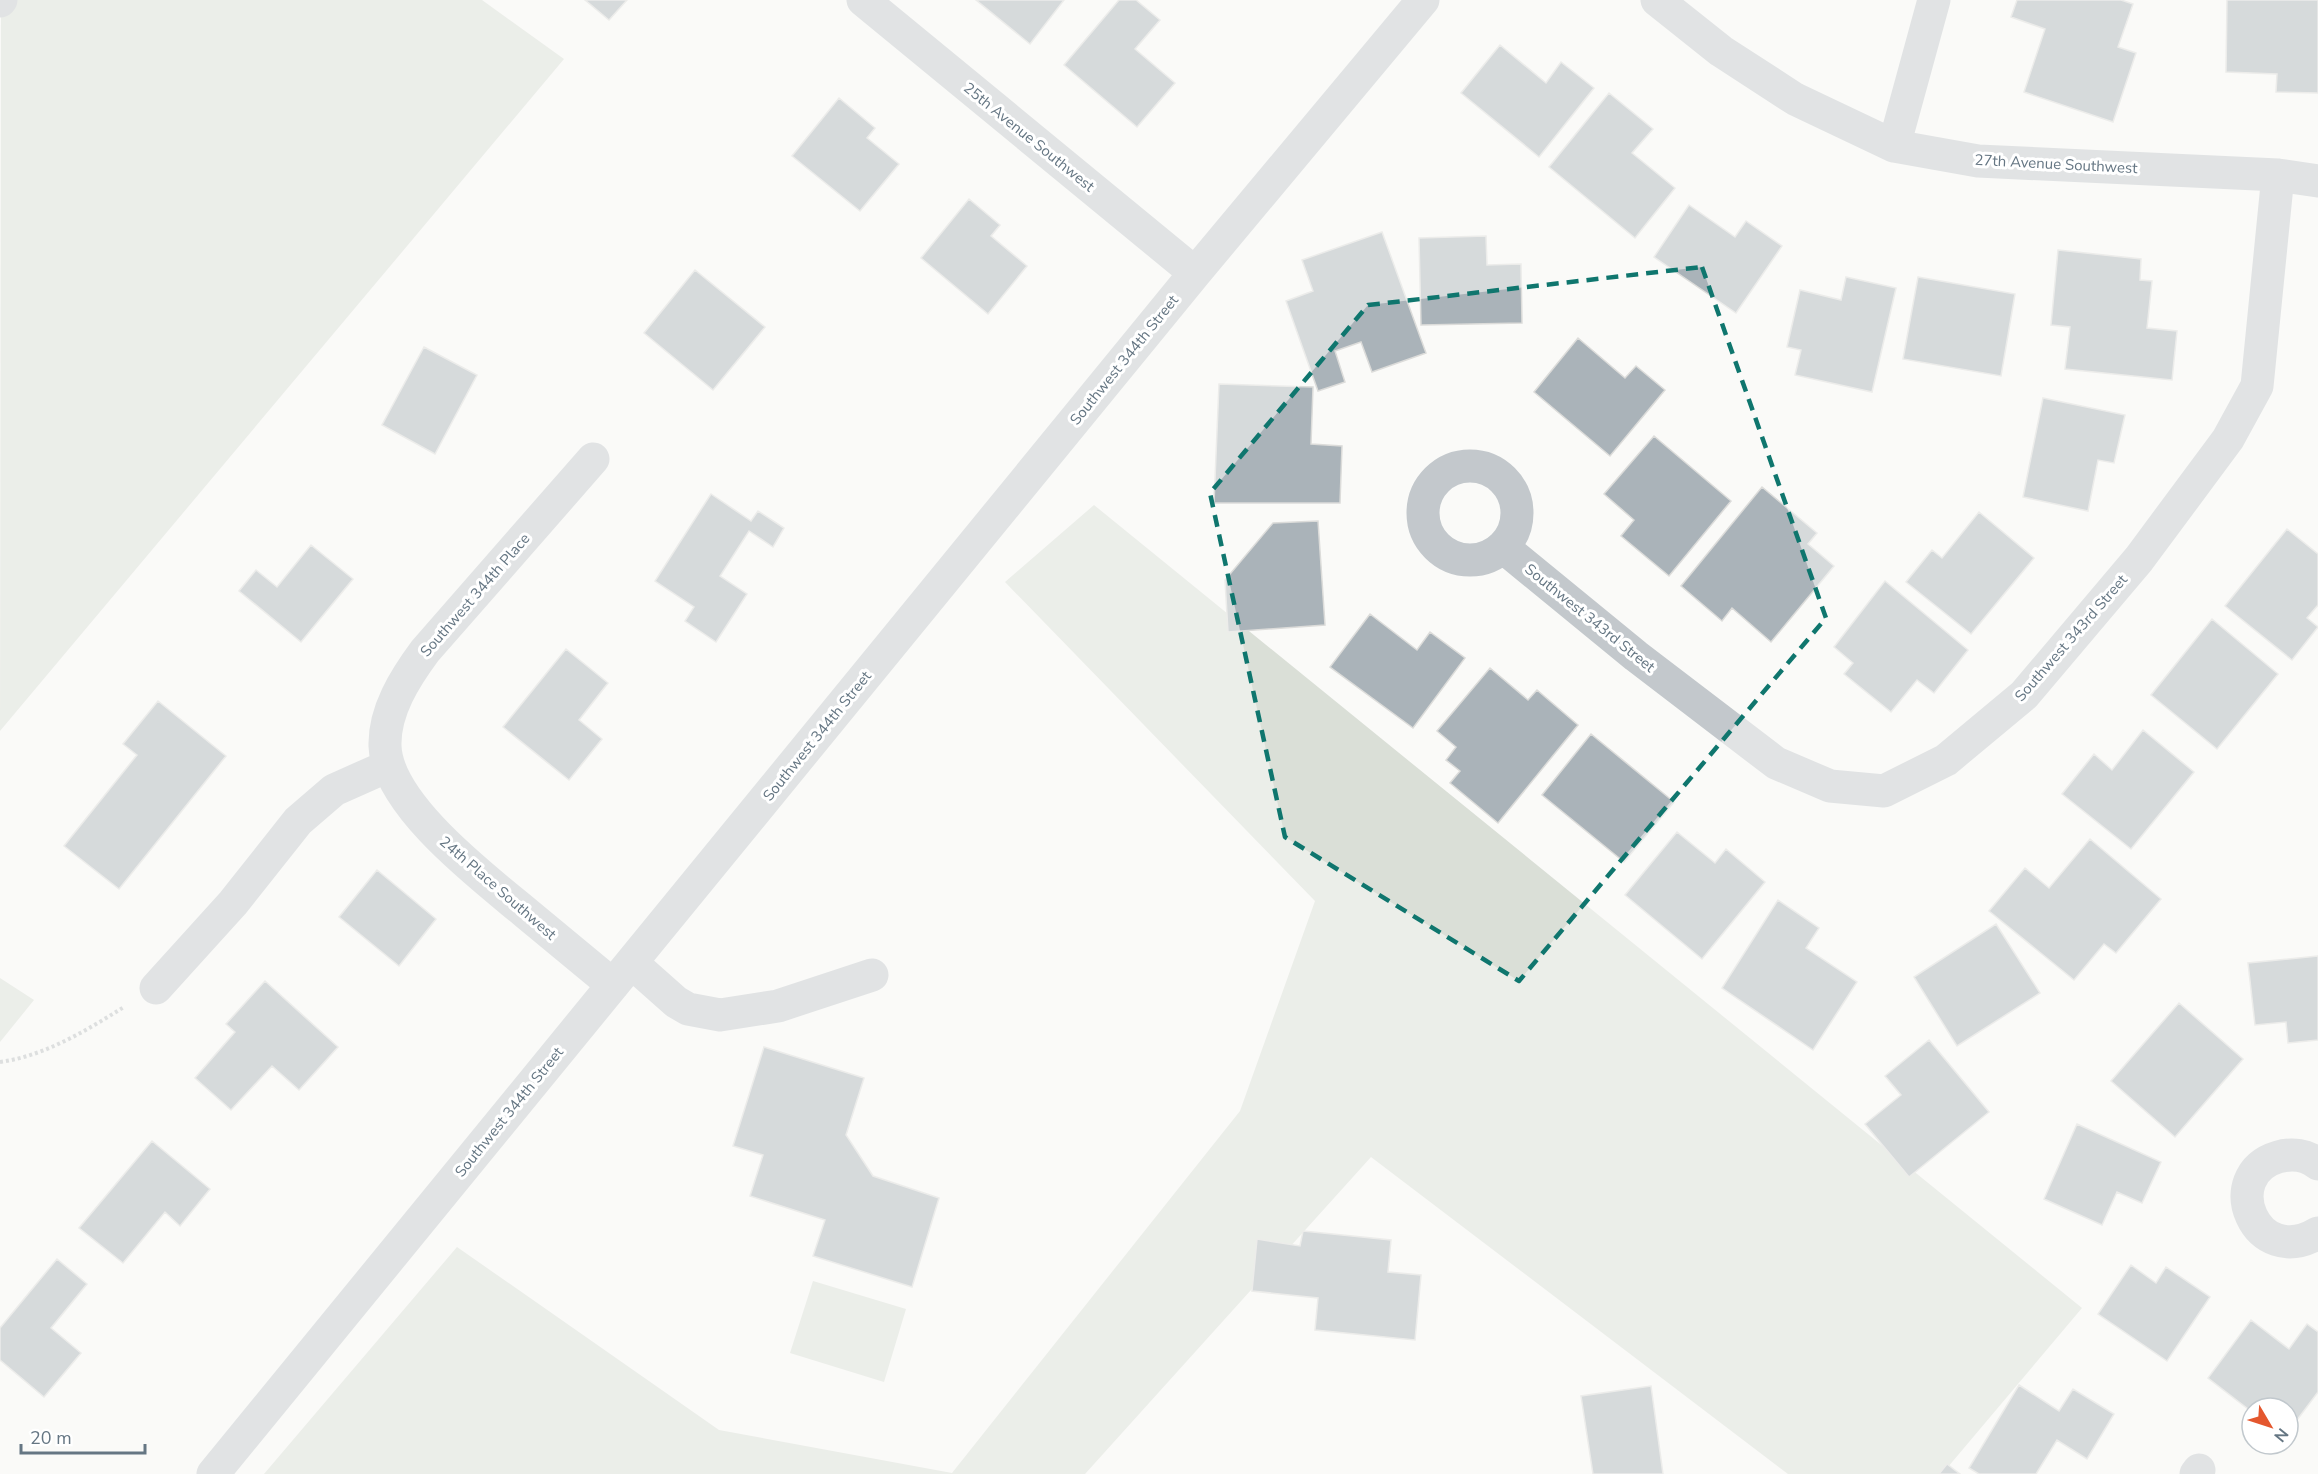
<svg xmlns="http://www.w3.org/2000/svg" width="2318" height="1474" font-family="'Nunito Sans',sans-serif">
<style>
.green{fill:#dadfd7}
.building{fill:#aab3b9;stroke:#dcdcda;stroke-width:1.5}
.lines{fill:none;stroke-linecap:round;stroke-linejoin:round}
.path{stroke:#bbbfc2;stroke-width:4;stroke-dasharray:3 3;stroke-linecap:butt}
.minor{stroke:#c3c8cc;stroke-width:33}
.marked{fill:none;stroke:#0f766e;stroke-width:4.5;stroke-dasharray:12 8;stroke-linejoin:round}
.labels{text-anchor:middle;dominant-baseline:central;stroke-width:6;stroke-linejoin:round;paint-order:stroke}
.street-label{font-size:15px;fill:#657683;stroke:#fff}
</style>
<rect width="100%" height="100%" fill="#fafaf8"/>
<!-- green -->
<path class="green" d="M 1,0 L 482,0 L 564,59 L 0,731 Z
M 1094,505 L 2082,1308 L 1942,1474 L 1788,1474 L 1371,1157 L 1085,1474 L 264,1474 L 457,1247 L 719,1430 L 952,1473 L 1240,1111 L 1315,901 L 1005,582 Z
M 0,978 L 34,1000 L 0,1042 Z
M 813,1281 L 906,1309 L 884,1382 L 790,1353 Z"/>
<!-- building -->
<path class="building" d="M 585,0 L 627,0 L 609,20 Z
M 976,0 L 1064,0 L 1030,44 Z
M 1119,0 L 1136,0 L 1160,20 L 1135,49 L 1175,83 L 1137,127 L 1064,65 Z
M 2017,0 L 2121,0 L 2133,4 L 2118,47 L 2136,53 L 2113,122 L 2024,92 L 2045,29 L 2011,17 Z
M 2227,0 L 2318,0 L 2318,93 L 2276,92 L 2277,74 L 2226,72 Z
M 1500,45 L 1546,83 L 1561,62 L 1594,88 L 1539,157 L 1461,93 Z
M 1609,93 L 1653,129 L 1632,153 L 1675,188 L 1635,238 L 1549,167 Z
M 839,98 L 875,128 L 867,138 L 899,164 L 860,211 L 792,156 Z
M 969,199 L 1000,225 L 991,236 L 1027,266 L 988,314 L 921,258 Z
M 1689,205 L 1735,237 L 1746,221 L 1782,246 L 1736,313 L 1654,257 Z
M 1382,232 L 1426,353 L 1372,372 L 1361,342 L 1335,351 L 1345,382 L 1318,391 L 1286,301 L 1313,291 L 1302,260 Z
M 1486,236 L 1487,265 L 1521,264 L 1522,323 L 1421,325 L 1419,238 Z
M 2058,250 L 2141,259 L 2140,280 L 2152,281 L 2147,328 L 2177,331 L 2172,380 L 2065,369 L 2070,327 L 2051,325 Z
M 695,270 L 765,327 L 713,390 L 644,333 Z
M 1846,277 L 1896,288 L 1872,392 L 1795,375 L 1801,350 L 1787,347 L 1800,290 L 1841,300 Z
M 1918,277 L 2015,294 L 2001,376 L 1903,359 Z
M 1578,338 L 1625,378 L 1636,366 L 1665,390 L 1610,456 L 1534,392 Z
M 424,347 L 477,375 L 435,454 L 382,425 Z
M 1219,384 L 1313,387 L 1311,444 L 1342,446 L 1340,503 L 1214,503 Z
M 2043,398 L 2125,415 L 2114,463 L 2098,460 L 2088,511 L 2023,497 Z
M 1654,436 L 1731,501 L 1669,576 L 1621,536 L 1634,520 L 1604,494 Z
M 1762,487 L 1817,533 L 1808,544 L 1834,566 L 1771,642 L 1732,608 L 1722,621 L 1681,586 Z
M 711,494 L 751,521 L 758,511 L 784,528 L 773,547 L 749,531 L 720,576 L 747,594 L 716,642 L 685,621 L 694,607 L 655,581 Z
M 1979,512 L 2034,558 L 1971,634 L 1906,582 L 1932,550 L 1942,558 Z
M 1318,521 L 1325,625 L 1228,632 L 1225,580 L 1273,523 Z
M 2287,529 L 2318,554 L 2318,605 L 2307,618 L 2318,627 L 2292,660 L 2225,606 Z
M 311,545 L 353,579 L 301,642 L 239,591 L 256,570 L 277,587 Z
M 1885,581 L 1968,650 L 1934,693 L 1917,680 L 1891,712 L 1844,674 L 1853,663 L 1834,647 Z
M 1370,614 L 1417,650 L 1430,632 L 1465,658 L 1413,728 L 1330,667 Z
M 2212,619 L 2278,674 L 2217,749 L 2151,695 Z
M 566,649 L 608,683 L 579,720 L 602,739 L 569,780 L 503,727 Z
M 1490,668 L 1528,700 L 1537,690 L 1578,725 L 1498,823 L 1450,783 L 1460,771 L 1446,760 L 1456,747 L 1437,731 Z
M 158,701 L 226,756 L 119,889 L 64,846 L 137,755 L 123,744 Z
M 2143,730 L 2194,772 L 2131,849 L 2062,794 L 2094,754 L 2112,770 Z
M 1591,734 L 1674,802 L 1624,862 L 1542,795 Z
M 1677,832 L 1715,863 L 1726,849 L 1765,882 L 1702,959 L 1625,895 Z
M 2090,839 L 2161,899 L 2116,953 L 2104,944 L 2074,980 L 1989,911 L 2025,868 L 2049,888 Z
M 377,870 L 436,919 L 399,966 L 339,917 Z
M 1778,900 L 1819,928 L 1806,948 L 1857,982 L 1813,1050 L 1722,988 Z
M 1996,924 L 2040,993 L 1957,1046 L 1914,977 Z
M 2318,956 L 2318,1040 L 2288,1043 L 2286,1022 L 2255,1025 L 2248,963 Z
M 265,981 L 338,1047 L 299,1090 L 272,1066 L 231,1110 L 195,1078 L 235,1032 L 226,1024 Z
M 2179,1003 L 2243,1059 L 2175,1137 L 2111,1081 Z
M 1929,1040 L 1989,1112 L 1909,1177 L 1865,1124 L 1901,1095 L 1885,1076 Z
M 764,1047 L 864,1078 L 846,1135 L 873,1176 L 939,1198 L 912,1287 L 813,1256 L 825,1220 L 750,1196 L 763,1155 L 733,1146 Z
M 2077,1124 L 2161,1162 L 2142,1203 L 2117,1192 L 2102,1225 L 2044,1199 Z
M 152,1141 L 210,1189 L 180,1226 L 165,1212 L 123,1263 L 79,1228 Z
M 1303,1231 L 1391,1240 L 1388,1272 L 1421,1275 L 1415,1340 L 1315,1330 L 1318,1298 L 1252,1291 L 1257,1239 L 1300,1246 Z
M 57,1259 L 87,1284 L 51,1328 L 81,1353 L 44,1397 L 0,1360 L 0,1328 Z
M 2131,1265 L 2156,1283 L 2166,1267 L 2210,1297 L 2167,1361 L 2098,1314 Z
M 2251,1320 L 2289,1349 L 2307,1324 L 2318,1332 L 2318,1392 L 2288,1432 L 2288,1408 L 2252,1408 L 2252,1412 L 2208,1378 Z
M 2019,1385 L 2059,1411 L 2073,1389 L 2114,1414 L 2087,1459 L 2057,1440 L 2036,1474 L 1979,1474 L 1969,1468 Z
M 1651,1386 L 1663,1474 L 1593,1474 L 1581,1396 Z
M 1947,1464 L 1960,1474 L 1939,1474 Z"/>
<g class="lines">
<!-- path -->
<path class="path" d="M 0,1062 C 45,1056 87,1030 124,1007"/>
<!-- minor -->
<path class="minor" d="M 863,0 L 1195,273
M 1657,0 L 1721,51 L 1795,99 L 1894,146 L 1978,161 L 2278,175 L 2318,181
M 0,1 L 1,0
M 1894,146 L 1934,0
M 593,459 L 425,651 C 405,678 384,711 385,746 C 387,805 484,878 526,913 C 555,937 584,961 613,985
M1423 513a47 47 0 1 1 94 0a47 47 0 1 1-94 0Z
M 1503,547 L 1636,656 L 1776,763 L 1830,786 L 1884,791 L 1946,760 L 2024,695 L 2139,559 L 2228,439 L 2257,386 L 2278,175
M 632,963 L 676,1002 L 688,1009 L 720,1015 L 778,1006 L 872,975
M 156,988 L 233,903 L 298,821 L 334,790 L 388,766
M 2318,1164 C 2307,1155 2292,1153 2278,1157 C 2217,1175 2255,1271 2318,1233
M 213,1474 L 1195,273 L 1423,0
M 2196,1474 L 2199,1470"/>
</g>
<!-- marked area -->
<path d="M0 0H2318V1474H0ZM 1702,267 L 1826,618 L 1519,981 L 1285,837 L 1210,493 L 1368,305 Z" fill="#fafaf8" fill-opacity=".55" fill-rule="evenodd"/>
<path class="marked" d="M 1702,267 L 1826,618 L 1519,981 L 1285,837 L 1210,493 L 1368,305 Z"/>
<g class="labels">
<!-- street labels -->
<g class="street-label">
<text transform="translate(1029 137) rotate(39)">25th Avenue Southwest</text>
<text transform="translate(2056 164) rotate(3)">27th Avenue Southwest</text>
<text transform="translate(1124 360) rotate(-51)">Southwest 344th Street</text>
<text transform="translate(475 595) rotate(-49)">Southwest 344th Place</text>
<text transform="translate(1590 618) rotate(39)">Southwest 343rd Street</text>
<text transform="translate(2071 638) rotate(-49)">Southwest 343rd Street</text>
<text transform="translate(817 736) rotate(-51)">Southwest 344th Street</text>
<text transform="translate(498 888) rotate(41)">24th Place Southwest</text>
<text transform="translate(509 1112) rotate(-51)">Southwest 344th Street</text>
</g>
</g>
<!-- north arrow -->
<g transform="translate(2270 1426) rotate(129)"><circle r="28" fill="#ffffff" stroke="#c1c8cd" stroke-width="1.5"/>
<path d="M0-4.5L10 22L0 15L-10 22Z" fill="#e4572e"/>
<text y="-9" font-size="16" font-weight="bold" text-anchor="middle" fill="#657683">N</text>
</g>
<!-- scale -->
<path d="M21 1444v9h124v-9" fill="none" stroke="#657683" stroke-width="3"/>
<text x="30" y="1444" font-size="18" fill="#657683" stroke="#ffffff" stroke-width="4.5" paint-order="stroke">20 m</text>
</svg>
